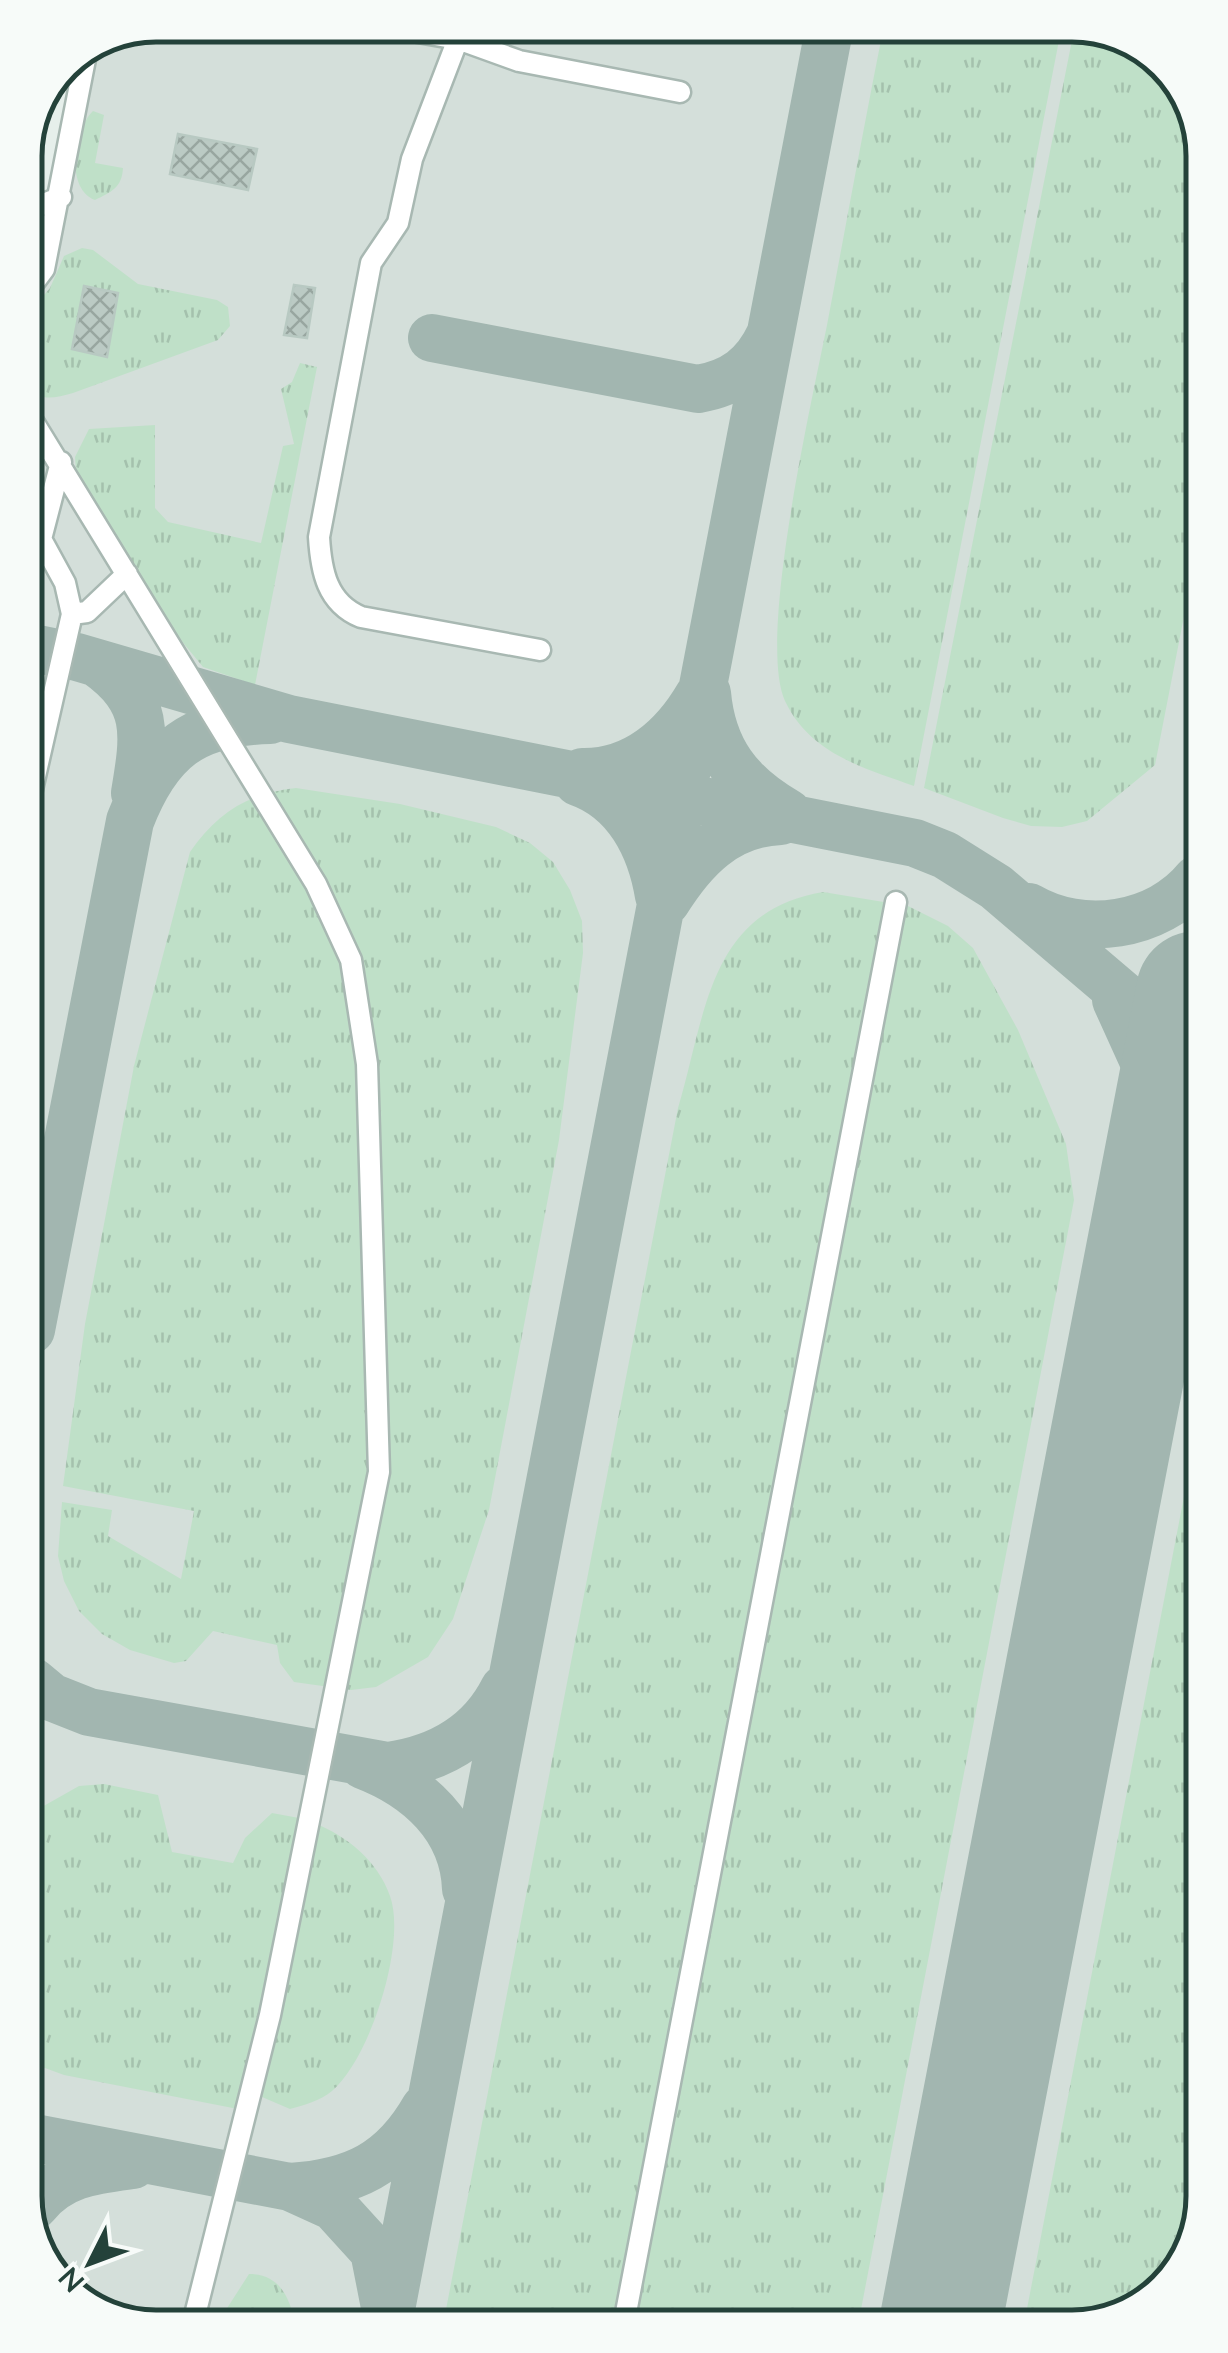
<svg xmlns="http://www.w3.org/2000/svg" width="1228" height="2353" font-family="Lato,sans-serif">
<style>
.built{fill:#d4dfda}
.grass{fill:url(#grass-tufts)}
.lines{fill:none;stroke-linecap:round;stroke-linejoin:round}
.taxiway{stroke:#a2b6b0;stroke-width:48}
.runway{stroke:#a2b6b0;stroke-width:122}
.building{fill:url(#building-cross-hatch);stroke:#b8c9c2;stroke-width:2.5}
.minor-casing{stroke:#a8b8b2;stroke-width:25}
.minor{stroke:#fff;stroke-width:20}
.rim{fill:none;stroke:#24423a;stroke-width:5}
</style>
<defs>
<pattern id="grass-tufts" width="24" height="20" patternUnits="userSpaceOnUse" patternTransform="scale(2.5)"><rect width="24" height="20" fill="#bfe0c8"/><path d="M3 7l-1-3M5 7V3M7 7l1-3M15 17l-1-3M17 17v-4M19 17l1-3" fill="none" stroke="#a4c1ad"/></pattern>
<pattern id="building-cross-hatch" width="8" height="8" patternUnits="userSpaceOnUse" patternTransform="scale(2.5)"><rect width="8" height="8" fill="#bbcac4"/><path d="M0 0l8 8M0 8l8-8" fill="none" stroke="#98a6a0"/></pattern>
</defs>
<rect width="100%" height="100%" fill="#e6efeb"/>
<!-- built -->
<path class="built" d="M 157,25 L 1080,25 L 1151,52 L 1193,106 L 1203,2197 L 1180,2270 L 1122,2318 L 149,2328 L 83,2305 L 35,2247 L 26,280 L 44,268 L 86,54 Z"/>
<!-- grass -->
<path class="grass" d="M 884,25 L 1062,25 L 914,786 C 864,768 810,754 785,701 C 757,639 812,401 827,325 C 846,225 864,125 884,25 Z
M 1075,25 L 1151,52 L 1193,106 L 1195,560 L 1155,765 L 1087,821 L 1062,827 L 1031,826 L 1003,818 L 924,788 Z
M 93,111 L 104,115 L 95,163 L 123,168 C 122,188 111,192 95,200 C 65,189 73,130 93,111 Z
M 82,248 L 93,250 L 138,284 L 217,300 L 228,307 L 230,326 L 218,340 L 73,393 C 55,398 43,401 26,390 L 26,316 L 50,288 L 64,256 Z
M 300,363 L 317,367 L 255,685 L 203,667 L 180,639 L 76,472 L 75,457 L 89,429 L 155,425 L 155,508 L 168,522 L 261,543 L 283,446 L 294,444 L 281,389 L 292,382 Z
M 296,788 L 400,804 L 496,827 L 530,843 L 553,862 L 570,890 L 582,921 L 583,953 L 559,1140 L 489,1510 L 453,1619 L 428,1657 L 376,1687 L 351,1690 L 294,1682 L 280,1663 L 277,1645 L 213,1631 L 186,1661 L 174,1663 L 130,1650 L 102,1634 L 79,1611 L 64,1581 L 58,1556 L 62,1502 L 112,1510 L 108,1536 L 181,1579 L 194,1511 L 63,1486 L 85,1324 L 134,1066 L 190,852 C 217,813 248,793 296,788 Z
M 823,892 L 908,906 L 948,926 L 973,948 L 1018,1030 L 1066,1144 L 1074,1200 L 859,2320 L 443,2325 L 678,1108 C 706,1015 708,911 823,892 Z
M 1199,1419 L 1203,2197 L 1180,2270 L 1122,2318 L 1025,2319 Z
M 104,1784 L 158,1795 L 172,1852 L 233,1863 L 245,1838 L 272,1813 L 299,1818 L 243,2110 L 64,2075 L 34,2064 L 33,1812 L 79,1786 Z
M 314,1823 C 347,1836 378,1861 390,1896 C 407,1943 370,2059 332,2091 C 320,2101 304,2105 290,2109 L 262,2097 Z
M 249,2274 C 281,2274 290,2299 296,2326 L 215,2327 Z"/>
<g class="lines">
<!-- taxiway -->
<path class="taxiway" d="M 432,338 L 698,389 C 733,383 755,367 770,335
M 28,647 L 77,657 L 289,719 L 915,843 L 945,855 L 996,887 L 1197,1058
M 97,663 C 150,701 145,733 135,793
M 707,693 C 712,750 739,785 788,813
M 582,772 C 635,773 674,738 699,695
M 578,782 C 627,799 651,847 659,896
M 666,902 C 693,859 726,823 781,821
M 1029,907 C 1082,938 1158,927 1197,879
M 1116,1000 L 1150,1075 L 1162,1173
M 1143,1270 L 1174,1218 L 1198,1196
M 31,1330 L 130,821 C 158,749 193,722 270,720
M 33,1682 L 51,1697 L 89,1712 L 388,1766 C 438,1759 480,1737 504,1689
M 363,1765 C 418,1786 464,1827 466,1889
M 35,2138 L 290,2187 L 334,2207 L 374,2251 L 385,2307
M 290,2187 C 353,2183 393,2164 425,2108
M 35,2205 C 61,2173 95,2170 133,2165
M 388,2325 L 830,25"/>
<!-- runway -->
<path class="runway" d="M 941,2320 L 1197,992"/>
</g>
<!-- building -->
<path class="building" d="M 178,134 L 257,149 L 248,190 L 170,174 Z
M 294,285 L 315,288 L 307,338 L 284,335 Z
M 84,286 L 118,293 L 107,357 L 72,349 Z"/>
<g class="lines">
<!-- minor casing -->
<g class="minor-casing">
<path id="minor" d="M 378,25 L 458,39 L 519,61 L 680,92
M 458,39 L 412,159 L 398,223 L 371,263 L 319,537 C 321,571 327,603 361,617 L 540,650
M 26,211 L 61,197
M 26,293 L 44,269 L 86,54
M 26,410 L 316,884 L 351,960 L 367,1064 L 379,1472 L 270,2015 L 192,2327
M 72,614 L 87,612 L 127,574
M 28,807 L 72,614 L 65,583 L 41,539 L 61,462
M 624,2323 L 896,902"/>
</g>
<!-- minor -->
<use href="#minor" class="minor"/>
</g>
<!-- crop -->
<path d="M0 0H1228V2353H0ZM156 42H1072A114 114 0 0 1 1186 156V2196A114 114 0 0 1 1072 2310H156A114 114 0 0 1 42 2196V156A114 114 0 0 1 156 42Z" fill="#f7fbf9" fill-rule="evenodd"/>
<path class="rim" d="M156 42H1072A114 114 0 0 1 1186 156V2196A114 114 0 0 1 1072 2310H156A114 114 0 0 1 42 2196V156A114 114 0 0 1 156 42Z"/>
<!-- north arrow -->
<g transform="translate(90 2263) rotate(228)" stroke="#f7fbf9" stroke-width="8" paint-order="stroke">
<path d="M0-8L18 38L0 25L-18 38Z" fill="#24423a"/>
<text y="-15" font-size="28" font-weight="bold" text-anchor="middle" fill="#24423a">N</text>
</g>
</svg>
